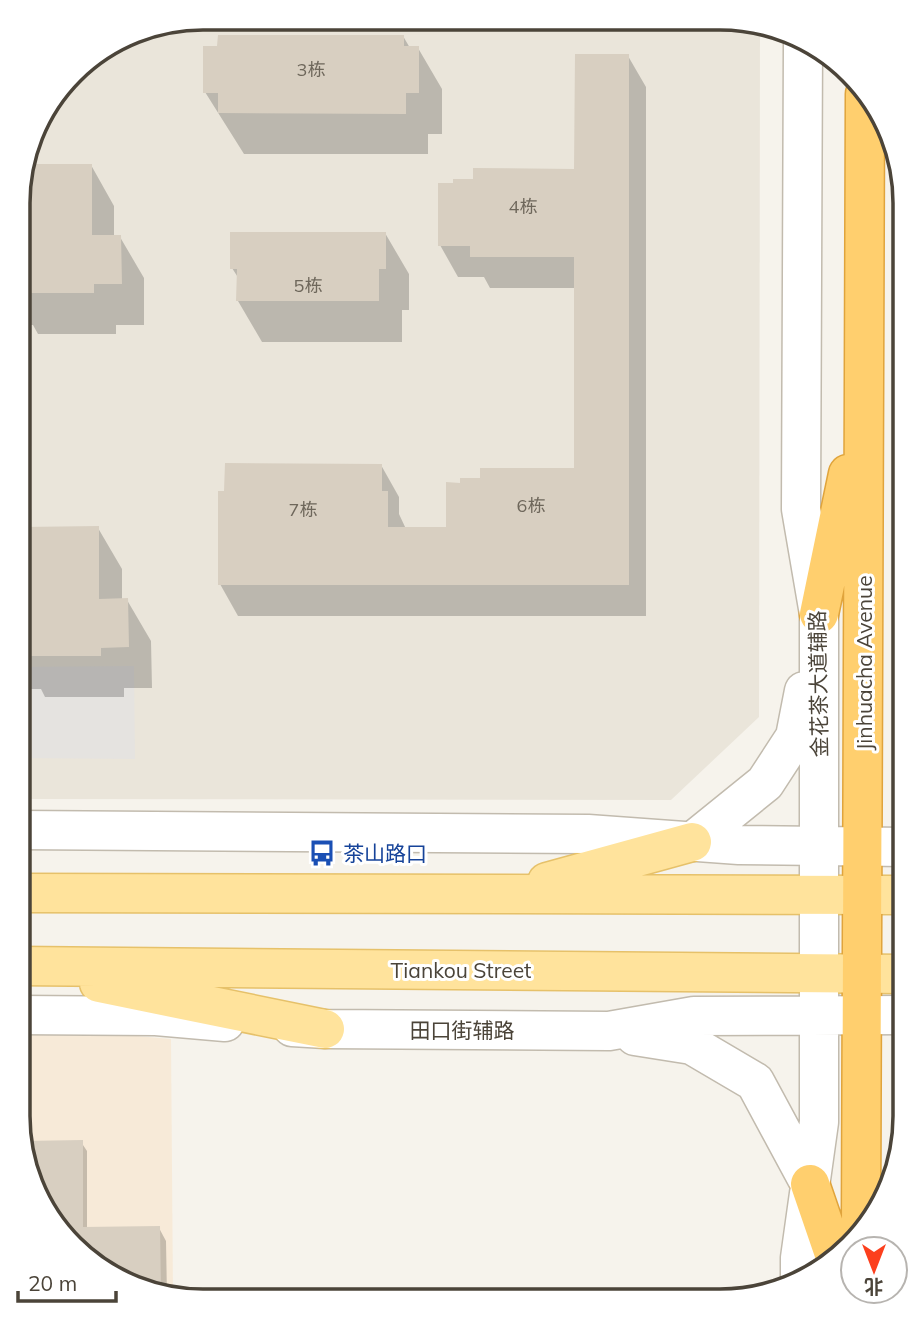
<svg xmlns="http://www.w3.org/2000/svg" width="923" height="1319" font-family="Mulish,'Noto Sans SC',sans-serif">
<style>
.residential{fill:#eae5da}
.commercial{fill:#f7ead8}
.parking{fill:#e5e3e0}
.shadow{fill:#0003}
.building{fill:#d8cfc1}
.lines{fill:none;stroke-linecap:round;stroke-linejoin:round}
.minor-casing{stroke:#c2bbae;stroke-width:41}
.major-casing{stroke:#e6c16a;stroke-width:41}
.highway-casing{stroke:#e0a43c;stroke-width:41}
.minor{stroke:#fff;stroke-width:38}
.major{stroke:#ffe39c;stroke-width:38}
.highway{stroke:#ffcf6e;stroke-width:38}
.labels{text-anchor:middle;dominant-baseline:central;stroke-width:6;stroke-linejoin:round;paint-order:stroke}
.number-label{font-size:18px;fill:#6e675b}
.street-label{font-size:21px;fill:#4b4439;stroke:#fff}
.transit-label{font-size:21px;fill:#164399;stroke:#fff;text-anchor:start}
.rim{fill:none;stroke:#4b4439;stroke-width:3.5}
</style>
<rect width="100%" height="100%" fill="#f6f3ec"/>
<!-- residential -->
<path class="residential" d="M 202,18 L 745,19 L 760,25 L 759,717 L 671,800 L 18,799 L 19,178 L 42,110 L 81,63 L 143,27 Z"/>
<!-- commercial -->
<path class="commercial" d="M 18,1031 L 79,1031 L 171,1039 L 173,1298 L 99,1270 L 36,1198 L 18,1117 Z"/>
<!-- parking -->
<path class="parking" d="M 134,666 L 135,759 L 18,758 L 18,667 Z"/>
<!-- shadow -->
<path class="shadow" d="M 427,18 L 487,18 L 487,29 L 433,29 Z
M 534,19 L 630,19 L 630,30 L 566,29 L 560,19 Z
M 403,36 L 410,48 L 418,48 L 442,89 L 442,134 L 428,134 L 428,154 L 244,154 L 205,92 Z
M 628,56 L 646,87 L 646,616 L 238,616 L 220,584 L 381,465 L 399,497 L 399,514 L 406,529 L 447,529 L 462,485 L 575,470 L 576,288 L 490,288 L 484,277 L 458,277 L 440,245 L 576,171 Z
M 23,165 L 91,165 L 114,206 L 114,237 L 120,237 L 144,278 L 144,325 L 116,325 L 116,334 L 38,334 L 33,325 L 19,325 L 19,178 Z
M 385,233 L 409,274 L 409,310 L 402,310 L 402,342 L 262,342 L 238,301 L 239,279 L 232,268 Z
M 98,528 L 122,569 L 122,600 L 127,600 L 151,641 L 152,688 L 124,688 L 124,697 L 45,697 L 41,689 L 18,689 L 18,600 L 25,600 Z
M 81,1142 L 87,1151 L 87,1256 L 36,1198 Z
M 159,1228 L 166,1241 L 167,1296 L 118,1277 L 118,1229 Z"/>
<!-- building -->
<path class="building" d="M 218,35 L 404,35 L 404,46 L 419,46 L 419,93 L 406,93 L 406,114 L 218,113 L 218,93 L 203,93 L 203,46 L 217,46 Z
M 575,54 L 629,54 L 629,585 L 218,585 L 218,491 L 224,491 L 225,463 L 382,464 L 382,491 L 388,491 L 388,527 L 446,527 L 446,482 L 460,483 L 460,478 L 480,478 L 480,468 L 574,468 L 574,257 L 470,257 L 470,246 L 438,246 L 438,183 L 453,183 L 453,179 L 473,179 L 473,168 L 574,169 Z
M 24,164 L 92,164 L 92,235 L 121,235 L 122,284 L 94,284 L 94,293 L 19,293 L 19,178 Z
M 230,232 L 386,232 L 386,269 L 379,269 L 379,301 L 236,301 L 237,269 L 230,269 Z
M 99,526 L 99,599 L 128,598 L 129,647 L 101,648 L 101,656 L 20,656 L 18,609 L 23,608 L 23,527 Z
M 83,1140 L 83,1227 L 160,1226 L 161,1293 L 99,1270 L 36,1198 L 23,1141 Z"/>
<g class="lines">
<!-- minor casing -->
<g class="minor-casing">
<path id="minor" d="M 18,830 L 588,834 L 739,845 L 905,847
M 692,842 L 765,783 L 795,737 L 804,691
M 18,1015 L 156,1016 L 225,1022
M 292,1027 L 325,1029 L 609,1031 L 694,1016 L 905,1015
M 635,1036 L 692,1045 L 755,1082 L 810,1184
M 800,1283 L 800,1258 L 819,1122 L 819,614 L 801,509 L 803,43"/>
</g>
<!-- major casing -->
<g class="major-casing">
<path id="major" d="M 547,882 L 692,842
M 18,893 L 905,895
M 18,966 L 905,974
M 99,983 L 325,1029"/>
</g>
<!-- highway casing -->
<g class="highway-casing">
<path id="highway" d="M 819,614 L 848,474
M 810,1184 L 834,1254
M 861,1231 L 865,94"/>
</g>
<!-- minor -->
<use href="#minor" class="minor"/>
<!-- major -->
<use href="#major" class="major"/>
<!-- highway -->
<use href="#highway" class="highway"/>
</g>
<!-- icons -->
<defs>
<g id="bus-bare" transform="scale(2.1)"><path d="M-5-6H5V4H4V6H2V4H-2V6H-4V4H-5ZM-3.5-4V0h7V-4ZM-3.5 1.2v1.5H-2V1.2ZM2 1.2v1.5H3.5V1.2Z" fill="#1a4fb4" stroke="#fff" stroke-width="2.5" paint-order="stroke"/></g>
</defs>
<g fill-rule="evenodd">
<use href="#bus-bare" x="322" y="853"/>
</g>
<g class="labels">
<!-- number labels -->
<g class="number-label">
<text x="311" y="69">3栋</text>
<text x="523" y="206">4栋</text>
<text x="308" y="285">5栋</text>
<text x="531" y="505">6栋</text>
<text x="303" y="509">7栋</text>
</g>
<!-- street labels -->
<g class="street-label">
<text transform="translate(864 663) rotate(-90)">Jinhuacha Avenue</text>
<text transform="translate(818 684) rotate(-91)">金花茶大道辅路</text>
<text x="461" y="970">Tiankou Street</text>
<text x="462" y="1030">田口街辅路</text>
</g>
<!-- transit labels -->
<g class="transit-label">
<text x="343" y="853">茶山路口</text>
</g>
</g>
<!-- crop -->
<path d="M0 0H923V1319H0ZM203 30H720A173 173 0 0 1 893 203V1116A173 173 0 0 1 720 1289H203A173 173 0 0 1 30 1116V203A173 173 0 0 1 203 30Z" fill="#fff" fill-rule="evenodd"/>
<path class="rim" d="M203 30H720A173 173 0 0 1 893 203V1116A173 173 0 0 1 720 1289H203A173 173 0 0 1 30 1116V203A173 173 0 0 1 203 30Z"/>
<!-- north arrow -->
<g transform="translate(874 1270) rotate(180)"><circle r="33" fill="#ffffff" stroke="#b7b4b0" stroke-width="2"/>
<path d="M0-5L12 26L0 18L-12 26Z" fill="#fc3f1d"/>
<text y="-10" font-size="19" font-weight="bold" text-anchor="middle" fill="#4b4439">北</text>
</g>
<!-- scale -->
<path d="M18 1291v10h98v-10" fill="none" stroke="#4b4439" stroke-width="3.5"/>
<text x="28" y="1291" font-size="21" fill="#4b4439" stroke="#ffffff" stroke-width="5" paint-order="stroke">20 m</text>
</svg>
